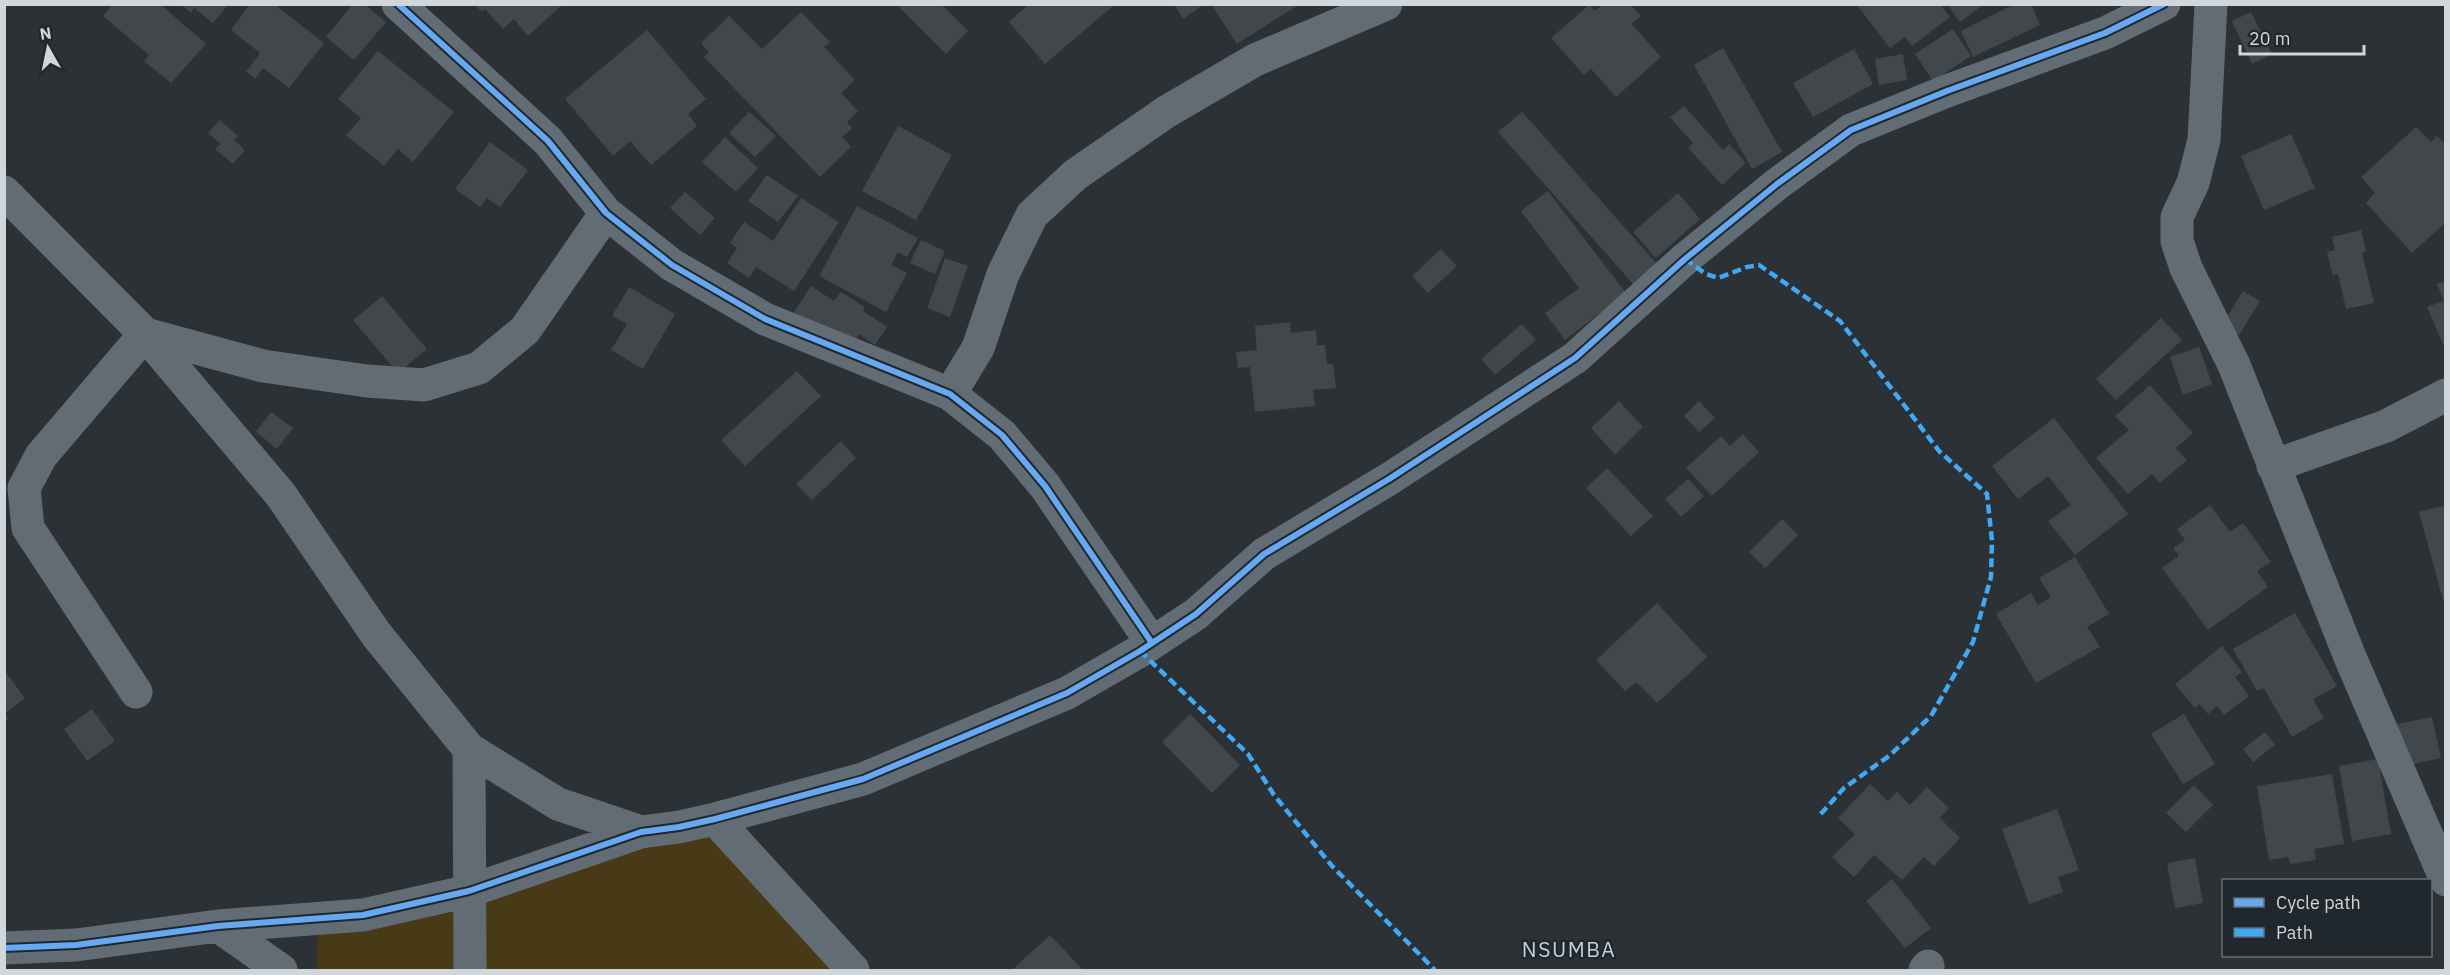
<svg xmlns="http://www.w3.org/2000/svg" width="2450" height="975" font-family="'IBM Plex Sans',sans-serif">
<style>
.green{fill:#493a17}
.building{fill:#42474b}
.lines{fill:none;stroke-linecap:round;stroke-linejoin:round}
.street{stroke:#626c74;stroke-width:33}
.quiet{stroke:#3fa9f5;stroke-width:4.5;stroke-dasharray:9 4.5;stroke-linecap:butt}
.cycleway-casing{stroke:#20282e;stroke-width:10}
.cycleway{stroke:#66a8f1;stroke-width:6}
.labels{text-anchor:middle;dominant-baseline:central;stroke-width:5;stroke-linejoin:round;paint-order:stroke}
.quarter-label{font-size:21px;letter-spacing:1.5px;fill:#c5d0d8;stroke:#20282e}
</style>
<rect width="100%" height="100%" fill="#2c3136"/>
<!-- green -->
<path class="green" d="M 720,817 L 848,970 L 317,970 L 318,926 Z"/>
<!-- building -->
<path class="building" d="M 113,4 L 160,4 L 206,44 L 171,83 L 144,61 L 149,55 L 103,16 Z
M 180,4 L 229,4 L 213,23 L 194,8 L 191,13 Z
M 250,4 L 274,4 L 324,43 L 289,88 L 263,68 L 255,79 L 246,72 L 260,53 L 231,30 Z
M 353,4 L 364,4 L 386,22 L 354,60 L 326,37 Z
M 1029,4 L 1112,4 L 1113,6 L 1045,64 L 1009,22 Z
M 1174,4 L 1205,4 L 1183,19 Z
M 1211,4 L 1300,4 L 1237,44 Z
M 1603,4 L 1630,4 L 1641,16 L 1632,24 L 1661,57 L 1616,97 L 1591,69 L 1584,75 L 1551,38 L 1589,5 L 1595,11 Z
M 1856,4 L 1940,4 L 1950,17 L 1912,46 L 1905,37 L 1890,48 Z
M 1947,4 L 1984,4 L 1960,22 Z
M 2015,4 L 2031,4 L 2040,25 L 1973,57 L 1961,31 Z
M 475,5 L 562,5 L 528,36 L 514,19 L 503,29 L 485,9 L 482,12 Z
M 897,5 L 942,5 L 968,31 L 946,54 Z
M 801,12 L 830,42 L 824,47 L 855,80 L 841,93 L 858,111 L 847,122 L 852,128 L 842,137 L 851,147 L 820,177 L 704,57 L 709,52 L 701,43 L 729,16 L 762,49 Z
M 2251,12 L 2272,54 L 2252,64 L 2232,21 Z
M 1953,29 L 1971,56 L 1933,81 L 1915,54 Z
M 647,30 L 706,99 L 688,114 L 697,126 L 651,165 L 630,141 L 613,156 L 565,99 Z
M 1723,48 L 1782,152 L 1752,169 L 1694,65 Z
M 1854,49 L 1873,84 L 1813,117 L 1793,83 Z
M 378,51 L 454,112 L 413,162 L 398,149 L 384,166 L 346,135 L 361,118 L 338,99 Z
M 1903,54 L 1907,80 L 1879,85 L 1875,59 Z
M 1684,106 L 1723,150 L 1729,144 L 1746,163 L 1722,185 L 1688,148 L 1693,143 L 1670,117 Z
M 749,112 L 776,136 L 755,157 L 729,133 Z
M 1522,112 L 1657,264 L 1633,284 L 1498,132 Z
M 220,120 L 238,136 L 234,140 L 245,150 L 233,164 L 215,149 L 221,144 L 208,133 Z
M 898,126 L 952,155 L 916,220 L 862,191 Z
M 2416,127 L 2431,142 L 2437,136 L 2446,145 L 2446,222 L 2412,253 L 2366,203 L 2375,193 L 2361,177 Z
M 2291,134 L 2315,188 L 2264,210 L 2241,156 Z
M 725,137 L 758,168 L 736,192 L 702,162 Z
M 490,142 L 528,170 L 500,207 L 487,198 L 480,207 L 455,189 Z
M 767,175 L 798,196 L 778,222 L 748,201 Z
M 1548,191 L 1626,293 L 1565,340 L 1545,313 L 1579,288 L 1521,211 Z
M 685,192 L 715,218 L 700,235 L 670,208 Z
M 1678,193 L 1700,219 L 1656,258 L 1633,232 Z
M 801,198 L 839,222 L 794,291 L 756,267 L 749,278 L 727,263 L 737,248 L 730,243 L 744,222 L 773,241 Z
M 857,206 L 918,238 L 907,257 L 898,252 L 891,265 L 907,273 L 886,312 L 819,276 Z
M 2361,230 L 2366,251 L 2362,253 L 2374,303 L 2346,309 L 2338,274 L 2333,276 L 2327,252 L 2335,250 L 2332,237 Z
M 921,240 L 945,251 L 935,274 L 910,263 Z
M 1441,249 L 1457,266 L 1428,293 L 1412,276 Z
M 945,258 L 968,266 L 950,317 L 927,308 Z
M 2446,281 L 2446,343 L 2443,344 L 2427,307 L 2444,301 L 2437,284 Z
M 811,286 L 834,301 L 841,292 L 865,307 L 863,311 L 887,327 L 875,345 L 859,334 L 850,348 L 794,312 Z
M 629,287 L 675,314 L 643,369 L 611,350 L 627,324 L 612,316 Z
M 2243,291 L 2260,301 L 2239,335 L 2222,325 Z
M 382,296 L 427,349 L 398,373 L 353,320 Z
M 2161,318 L 2182,340 L 2116,400 L 2096,379 Z
M 1290,322 L 1291,333 L 1316,330 L 1317,345 L 1325,345 L 1327,364 L 1333,364 L 1336,388 L 1313,390 L 1315,406 L 1255,412 L 1250,367 L 1238,368 L 1236,352 L 1257,350 L 1255,326 Z
M 1522,324 L 1536,340 L 1495,375 L 1481,359 Z
M 2199,347 L 2212,384 L 2183,395 L 2170,357 Z
M 797,371 L 821,396 L 745,466 L 721,440 Z
M 2150,385 L 2193,433 L 2176,448 L 2187,460 L 2160,483 L 2152,474 L 2128,494 L 2096,458 L 2129,430 L 2115,416 Z
M 1619,401 L 1643,427 L 1615,455 L 1591,428 Z
M 1699,401 L 1715,418 L 1699,432 L 1684,416 Z
M 271,412 L 293,428 L 277,449 L 256,432 Z
M 2054,418 L 2128,514 L 2075,555 L 2048,521 L 2071,505 L 2048,476 L 2018,499 L 1992,466 Z
M 1743,434 L 1759,452 L 1712,496 L 1686,468 L 1721,436 L 1730,446 Z
M 841,441 L 856,458 L 812,500 L 796,484 Z
M 1607,468 L 1653,516 L 1631,536 L 1586,488 Z
M 1688,479 L 1704,496 L 1681,517 L 1665,499 Z
M 2210,505 L 2230,532 L 2243,523 L 2271,562 L 2257,571 L 2268,587 L 2208,630 L 2162,568 L 2179,556 L 2173,548 L 2185,540 L 2177,529 Z
M 2446,505 L 2446,600 L 2443,600 L 2419,512 Z
M 1782,519 L 1798,535 L 1765,568 L 1749,552 Z
M 2075,557 L 2109,614 L 2087,627 L 2100,647 L 2036,683 L 1996,614 L 2031,593 L 2038,605 L 2051,597 L 2039,578 Z
M 1657,603 L 1707,657 L 1657,703 L 1636,682 L 1625,691 L 1596,660 Z
M 2295,613 L 2337,686 L 2313,699 L 2324,718 L 2292,737 L 2264,688 L 2257,691 L 2233,649 Z
M 2222,646 L 2242,672 L 2235,677 L 2249,696 L 2224,715 L 2217,706 L 2208,714 L 2200,704 L 2195,708 L 2175,684 Z
M 4,670 L 25,698 L 5,713 L 8,719 L 4,722 Z
M 92,709 L 115,741 L 87,761 L 64,729 Z
M 1190,714 L 1240,765 L 1212,793 L 1162,742 Z
M 2184,714 L 2215,764 L 2183,784 L 2151,734 Z
M 2432,717 L 2441,758 L 2405,766 L 2397,724 Z
M 2265,732 L 2275,745 L 2253,762 L 2243,749 Z
M 2378,759 L 2391,834 L 2352,841 L 2339,766 Z
M 2332,774 L 2344,844 L 2314,849 L 2316,860 L 2290,864 L 2288,857 L 2269,860 L 2257,786 Z
M 1870,784 L 1888,801 L 1897,792 L 1910,805 L 1927,787 L 1949,808 L 1940,818 L 1960,838 L 1934,866 L 1924,857 L 1902,880 L 1874,855 L 1854,877 L 1832,857 L 1855,834 L 1838,818 Z
M 2194,785 L 2213,805 L 2186,832 L 2166,813 Z
M 2057,809 L 2079,870 L 2058,877 L 2063,892 L 2029,904 L 2002,829 Z
M 2195,858 L 2203,903 L 2175,908 L 2167,863 Z
M 1892,879 L 1931,928 L 1905,948 L 1866,901 Z
M 1050,935 L 1083,970 L 1012,970 Z"/>
<g class="lines">
<!-- street -->
<path class="street" d="M 398,4 L 548,141 L 606,213 L 672,265 L 765,319 L 950,394 L 1002,435 L 1045,486 L 1152,643
M 2211,4 L 2204,140 L 2193,183 L 2177,217 L 2177,241 L 2186,268 L 2234,365 L 2350,657 L 2446,880
M 4,192 L 145,334 L 281,495 L 376,634 L 469,749 L 558,804 L 641,832
M 950,394 L 978,348 L 1003,274 L 1032,215 L 1075,175 L 1166,112 L 1255,60 L 1386,4
M 2273,466 L 2386,426 L 2446,395
M 136,692 L 28,528 L 24,488 L 41,456 L 145,334 L 263,366 L 367,381 L 424,385 L 479,368 L 525,330 L 606,213
M 469,749 L 470,970
M 715,819 L 853,970
M 218,926 L 281,970
M 4,948 L 76,945 L 218,926 L 363,915 L 469,891 L 641,832 L 679,827 L 715,819 L 863,779 L 1067,693 L 1140,651 L 1196,614 L 1264,554 L 1389,479 L 1575,358 L 1685,259 L 1777,184 L 1851,130 L 1947,91 L 2105,33 L 2164,4
M 1925,970 L 1928,966"/>
<!-- quiet -->
<path class="quiet" d="M 1685,259 L 1706,274 L 1718,278 L 1747,267 L 1759,265 L 1840,321 L 1939,451 L 1987,494 L 1992,541 L 1991,577 L 1973,642 L 1931,716 L 1889,756 L 1844,788 L 1819,816
M 1140,651 L 1248,754 L 1274,795 L 1332,866 L 1435,970"/>
<!-- cycleway casing -->
<g class="cycleway-casing">
<path id="cycleway" d="M 398,4 L 548,141 L 606,213 L 672,265 L 765,319 L 950,394 L 1002,435 L 1045,486 L 1152,643
M 4,948 L 76,945 L 218,926 L 363,915 L 469,891 L 641,832 L 679,827 L 715,819 L 863,779 L 1067,693 L 1140,651 L 1196,614 L 1264,554 L 1389,479 L 1575,358 L 1685,259 L 1777,184 L 1851,130 L 1947,91 L 2105,33 L 2164,4"/>
</g>
<!-- cycleway -->
<use href="#cycleway" class="cycleway"/>
</g>
<g class="labels">
<!-- quarter labels -->
<g class="quarter-label">
<text x="1569" y="949">NSUMBA</text>
</g>
</g>
<!-- border -->
<rect width="2450" height="975" fill="none" stroke="#d1d6da" stroke-width="12"/>
<!-- legend -->
<rect x="2222" y="879" width="210" height="78" fill="#20282e" stroke="#676e73" stroke-width="1.5"/>
<rect x="2234" y="898" width="30" height="9" fill="#66a8f1" stroke="#676e73" stroke-width="1.5"/>
<text x="2276" y="909" font-size="18" fill="#d1d6da">Cycle path</text>
<rect x="2234" y="928" width="30" height="9" fill="#3fa9f5" stroke="#676e73" stroke-width="1.5"/>
<text x="2276" y="939" font-size="18" fill="#d1d6da">Path</text>
<!-- north arrow -->
<g transform="translate(48 48) rotate(351)" stroke="#20282e" stroke-width="4.5" paint-order="stroke">
<path d="M0-4.5L10 22L0 15L-10 22Z" fill="#d1d6da"/>
<text y="-9" font-size="16" font-weight="bold" text-anchor="middle" fill="#d1d6da">N</text>
</g>
<!-- scale -->
<path d="M2240 45v9h124v-9" fill="none" stroke="#d1d6da" stroke-width="3"/>
<text x="2249" y="45" font-size="18" fill="#d1d6da" stroke="#20282e" stroke-width="4.5" paint-order="stroke">20 m</text>
</svg>
